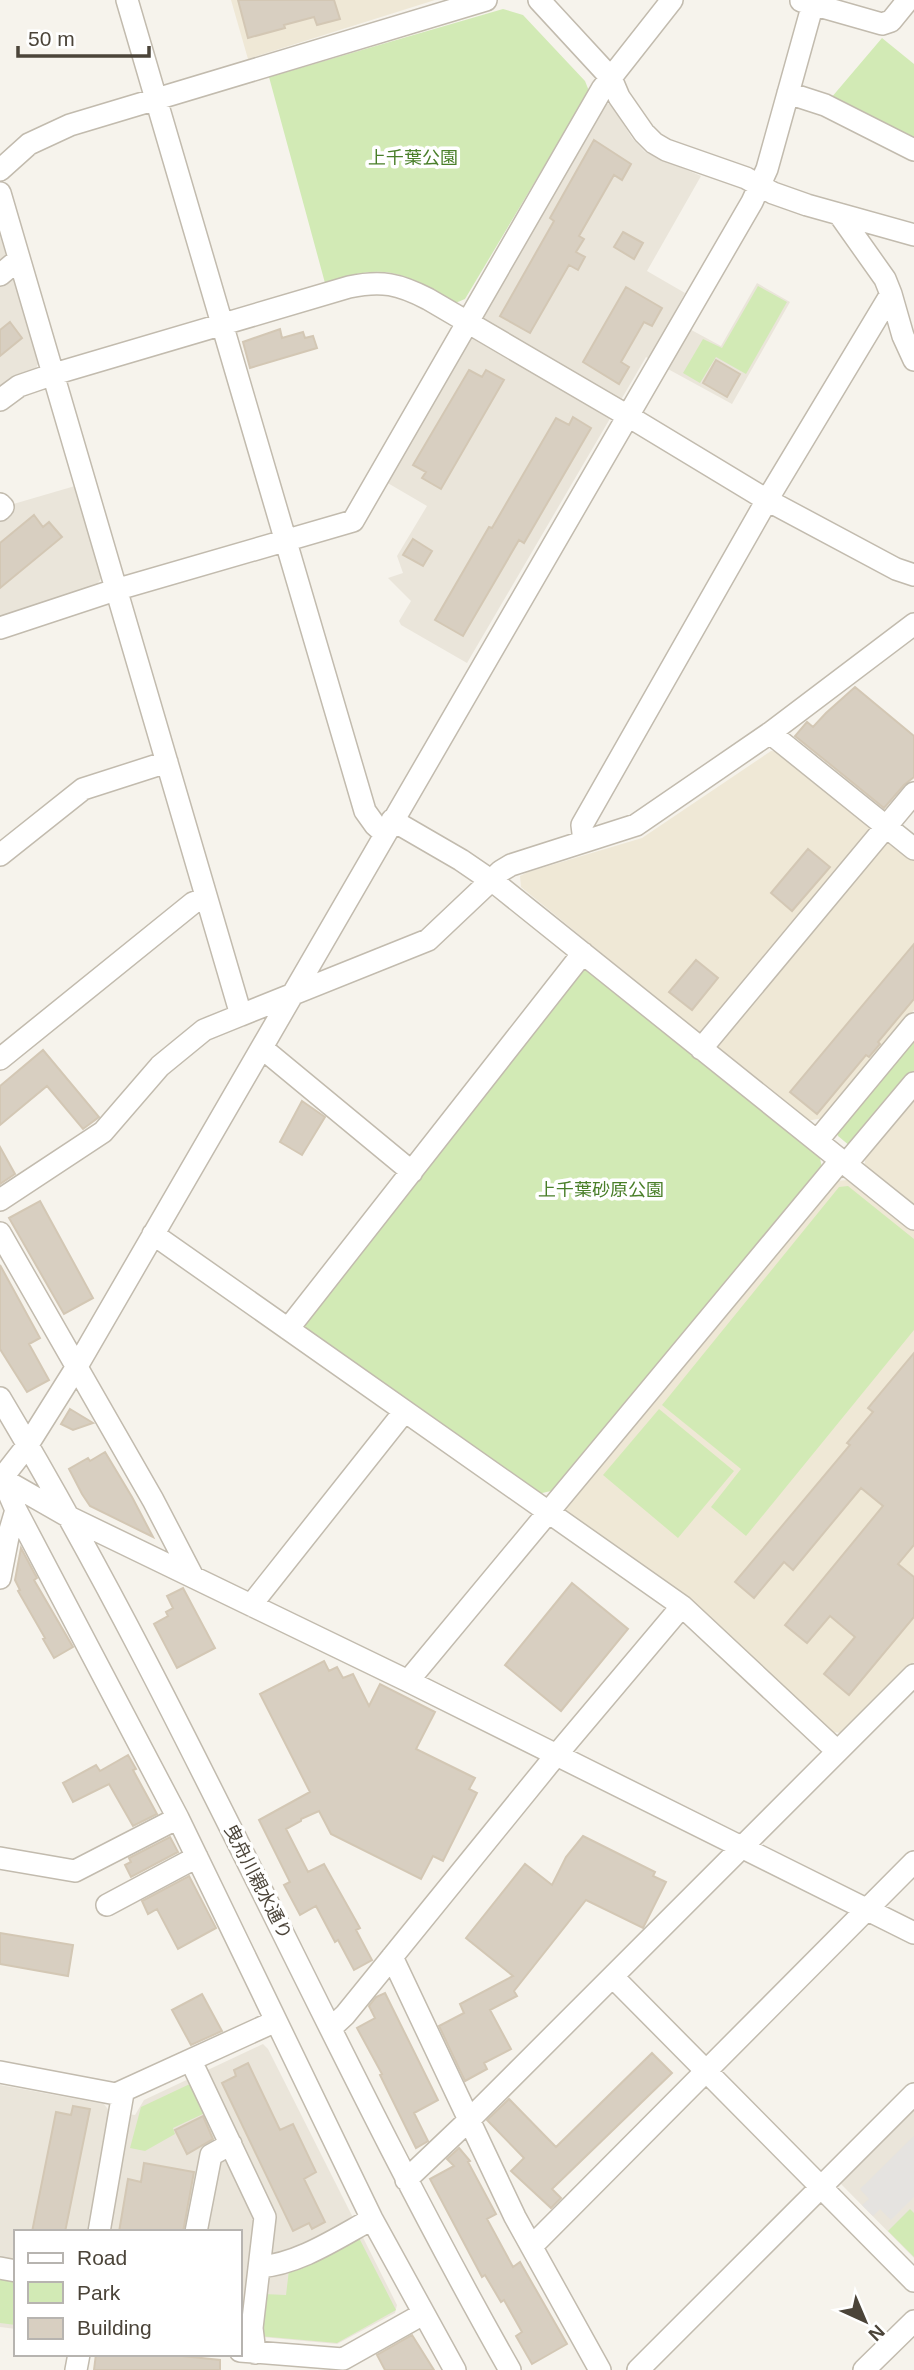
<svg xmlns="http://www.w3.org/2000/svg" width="914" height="2370" font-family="Helvetica,'Noto Sans JP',sans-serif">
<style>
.residential{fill:#eae5da}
.education{fill:#efe8d6}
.green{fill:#d2eab5}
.parking{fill:#e5e3e0}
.building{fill:#d8cfc1;stroke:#d3c7b4;stroke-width:2}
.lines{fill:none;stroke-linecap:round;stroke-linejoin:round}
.minor-casing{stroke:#c2bbae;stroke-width:24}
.minor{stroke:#fff;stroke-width:21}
.labels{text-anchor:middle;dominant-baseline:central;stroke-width:7;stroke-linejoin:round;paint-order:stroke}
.park-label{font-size:18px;fill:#4a7f2a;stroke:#fff}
.street-label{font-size:18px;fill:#4b4439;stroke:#fff}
</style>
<rect width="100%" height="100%" fill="#f6f3ec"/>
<!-- residential -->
<path class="residential" d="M 603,104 L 611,104 L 632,138 L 645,152 L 701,176 L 647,271 L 685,293 L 671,319 L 721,346 L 757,283 L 790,302 L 732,404 L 646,357 L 467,663 L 401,625 L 399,621 L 411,601 L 388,578 L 403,573 L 397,556 L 427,506 L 386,482 Z
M 0,236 L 39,362 L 35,370 L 12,378 L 0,388 Z
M 75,486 L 102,577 L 93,590 L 0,621 L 0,493 L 10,505 Z
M 263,2044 L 268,2049 L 397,2305 L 395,2313 L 337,2344 L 240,2335 L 240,2232 L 16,2232 L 16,2329 L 0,2327 L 0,2085 L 104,2104 L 110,2112 L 135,2115 L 144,2100 Z
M 914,2105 L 914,2258 L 841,2184 L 841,2179 Z"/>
<!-- education -->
<path class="education" d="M 231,0 L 435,0 L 248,59 Z
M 771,751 L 781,752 L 914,861 L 914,1010 L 824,1118 L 806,1121 L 521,887 L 520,876 L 528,872 L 642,838 Z
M 914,1096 L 914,1662 L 843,1733 L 830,1732 L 566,1515 L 566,1505 L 836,1181 L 848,1180 L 865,1163 L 865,1154 Z"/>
<!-- green -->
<path class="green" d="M 503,9 L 523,15 L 585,81 L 589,91 L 465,299 L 453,304 C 438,295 422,283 406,277 C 379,266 351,274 325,283 L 269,77 Z
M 882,38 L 914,64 L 914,145 L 831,98 Z
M 758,286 L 787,302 L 746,374 L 716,357 L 700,383 L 683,373 L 703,339 L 722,348 Z
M 588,970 L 820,1158 L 822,1168 L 551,1491 L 538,1494 L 305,1331 L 305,1321 L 574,972 Z
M 914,1034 L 914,1075 L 850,1146 L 838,1136 L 836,1129 Z
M 848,1186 L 914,1239 L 914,1330 L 746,1536 L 711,1507 L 741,1469 L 662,1405 L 839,1187 Z
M 659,1409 L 734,1471 L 678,1538 L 603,1475 Z
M 192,2083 L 205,2113 L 173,2128 L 175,2134 L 145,2151 L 130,2148 L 141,2107 Z
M 910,2209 L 914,2213 L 914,2257 L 888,2231 Z
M 358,2236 L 396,2310 L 337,2343 L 259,2336 L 263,2294 L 286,2295 L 289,2270 Z
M 0,2279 L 16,2281 L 16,2325 L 0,2323 Z"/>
<!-- parking -->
<path class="parking" d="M 914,2136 L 914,2197 L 891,2220 L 880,2209 L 873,2216 L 862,2205 L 869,2199 L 860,2189 Z"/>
<!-- building -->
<path class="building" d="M 238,0 L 334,0 L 340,19 L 317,25 L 314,17 L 284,25 L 285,28 L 248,38 Z
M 594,140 L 631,164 L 622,180 L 614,175 L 579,236 L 584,239 L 576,252 L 585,257 L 578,270 L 569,265 L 530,333 L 500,316 L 554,221 L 550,218 Z
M 623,232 L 643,243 L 634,259 L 614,247 Z
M 626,287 L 662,308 L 652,326 L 644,322 L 621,362 L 629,367 L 619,384 L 583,362 Z
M 10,322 L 22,338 L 0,356 L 0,330 Z
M 280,329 L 282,338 L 303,332 L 305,338 L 313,336 L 317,348 L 250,368 L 243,342 Z
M 716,360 L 740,374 L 727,397 L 703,383 Z
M 469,370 L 482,377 L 486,370 L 504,380 L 441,489 L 422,478 L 426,472 L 413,465 Z
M 573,417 L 591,428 L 524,543 L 519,540 L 463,636 L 435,620 L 489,527 L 492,528 L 556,418 L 569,425 Z
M 34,515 L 43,527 L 49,522 L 62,537 L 0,588 L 0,543 Z
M 413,539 L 432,551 L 423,566 L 403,555 Z
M 855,687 L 914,736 L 914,777 L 904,785 L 884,808 L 795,736 L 807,722 L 813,727 L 826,713 Z
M 808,849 L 830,867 L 792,911 L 771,893 Z
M 914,944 L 914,999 L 878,1042 L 880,1044 L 869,1057 L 866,1055 L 817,1114 L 790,1092 Z
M 696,960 L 718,978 L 692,1010 L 669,992 Z
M 43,1050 L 99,1117 L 83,1129 L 47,1086 L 0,1125 L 0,1086 Z
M 302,1101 L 325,1117 L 302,1155 L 280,1142 Z
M 0,1147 L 15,1174 L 0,1184 Z
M 40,1201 L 93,1298 L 64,1314 L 9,1218 Z
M 0,1265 L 40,1338 L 29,1344 L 49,1380 L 27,1392 L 0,1349 Z
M 914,1353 L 914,1545 L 898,1564 L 914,1577 L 914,1617 L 849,1695 L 824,1674 L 855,1637 L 830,1616 L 807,1643 L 785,1625 L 883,1506 L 861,1488 L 793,1570 L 784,1562 L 754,1598 L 735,1582 L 850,1445 L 847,1443 L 873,1412 L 868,1408 Z
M 70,1409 L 93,1423 L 73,1430 L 61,1424 Z
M 105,1452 L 132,1497 L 153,1537 L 90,1506 L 82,1494 L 69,1469 L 88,1458 L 90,1461 Z
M 21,1548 L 37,1578 L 34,1580 L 73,1647 L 54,1658 L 43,1639 L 45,1638 L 18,1591 L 20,1590 L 15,1580 Z
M 572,1583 L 628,1629 L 561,1711 L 505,1665 Z
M 183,1588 L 215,1648 L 177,1668 L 154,1624 L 168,1616 L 166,1612 L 173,1608 L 167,1596 Z
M 324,1661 L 329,1671 L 337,1667 L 343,1678 L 353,1674 L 369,1706 L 380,1684 L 435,1712 L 416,1749 L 475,1778 L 469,1789 L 477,1793 L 443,1861 L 433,1856 L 421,1879 L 331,1834 L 319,1811 L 301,1819 L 301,1821 L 286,1829 L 308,1872 L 324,1864 L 360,1928 L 356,1930 L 372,1960 L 354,1970 L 338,1940 L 335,1942 L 316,1906 L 300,1915 L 284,1885 L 290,1882 L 259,1820 L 310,1792 L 260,1694 Z
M 128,1755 L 136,1769 L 133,1770 L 157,1814 L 133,1826 L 109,1784 L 73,1802 L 63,1783 L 96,1765 L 100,1771 Z
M 583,1836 L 655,1872 L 653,1876 L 666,1882 L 643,1928 L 586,1900 L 514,1991 L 517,1996 L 490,2010 L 511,2049 L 484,2063 L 487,2069 L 465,2081 L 439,2026 L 464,2013 L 460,2004 L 513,1976 L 466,1938 L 525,1864 L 552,1885 L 566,1857 Z
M 170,1837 L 178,1852 L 131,1877 L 125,1865 L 131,1862 L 129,1858 Z
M 189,1876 L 216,1928 L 178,1949 L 157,1909 L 148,1914 L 142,1901 Z
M 0,1933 L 73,1945 L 68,1976 L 0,1964 Z
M 385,1993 L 438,2100 L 414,2113 L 428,2141 L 416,2148 L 380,2075 L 382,2074 L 357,2028 L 375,2018 L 369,2006 L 376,1997 Z
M 202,1994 L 222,2031 L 191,2045 L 172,2010 Z
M 652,2053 L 672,2073 L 552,2189 L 561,2198 L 551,2208 L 511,2171 L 524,2158 L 487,2120 L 509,2099 L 556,2147 Z
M 248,2063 L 280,2130 L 293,2124 L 316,2172 L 304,2179 L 325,2222 L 312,2229 L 309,2223 L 293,2231 L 222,2083 L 236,2076 L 234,2070 Z
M 73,2106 L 90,2109 L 65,2232 L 32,2232 L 56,2112 L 71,2115 Z
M 203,2116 L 213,2139 L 187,2154 L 175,2130 Z
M 459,2148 L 470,2161 L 468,2162 L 496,2214 L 487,2219 L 513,2267 L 520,2262 L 567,2344 L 532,2364 L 516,2336 L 522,2332 L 504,2300 L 501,2302 L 485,2275 L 482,2277 L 430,2179 L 454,2166 L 447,2159 Z
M 144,2163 L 194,2172 L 183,2232 L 119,2232 L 128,2179 L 141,2182 Z
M 412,2335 L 434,2370 L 385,2370 L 377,2355 Z
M 96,2354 L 163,2354 L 220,2360 L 220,2370 L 94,2370 Z"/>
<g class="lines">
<!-- minor casing -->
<g class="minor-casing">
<path id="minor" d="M 127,0 L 365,811 L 375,825 L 384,833
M 539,0 L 611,78 L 619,97 L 644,133 L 654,143 L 666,150 L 746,178 L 773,193 L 807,205 L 914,235
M 801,1 L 882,24 L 891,21 L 908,0
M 788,93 L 825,105 L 914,150
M 0,170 L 29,144 L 70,125 L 486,0
M 0,193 L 241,1015 L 428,940 L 501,871 L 511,865 L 636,825 L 770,733 L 914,624
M 0,275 L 19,259
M 891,294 L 903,336 L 914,360
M 0,400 L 19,386 L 54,374 L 349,287 C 382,280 399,284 428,299 L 628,416 L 767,500 L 896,569 L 914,575
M 0,504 L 3,507 L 0,510
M 0,628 L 115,590 L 353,521 L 602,89 L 672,0
M 770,733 L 914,849
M 392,820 L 461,860 L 499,886 L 914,1219
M 584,841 L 582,825 L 767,500 L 891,294 L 885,279 L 839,214
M 0,855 L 83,789 L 167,762
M 262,1048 L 412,1172
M 701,1049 L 914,793
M 0,1059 L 193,903 L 206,898
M 817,1141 L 914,1024
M 846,1164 L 914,1083
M 0,1200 L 103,1132 L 160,1066 L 204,1030 L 241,1015
M 0,1233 L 153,1500 L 192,1575
M 153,1234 L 682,1606 L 837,1751
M 288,1329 L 583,953
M 0,1398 C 188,1712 329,2051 510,2370
M 1,1478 L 71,1518 L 408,1681 L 914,1933
M 16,1510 L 178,1818 L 372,2219 L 455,2370
M 0,1578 L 8,1537 L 16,1510 L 2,1478 L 27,1446 L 76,1368 L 752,202 L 767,169 L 814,0
M 251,1605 L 404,1412
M 408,1681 L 841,1160
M 0,1858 L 75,1871 L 178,1818
M 107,1905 L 197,1857
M 392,1957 L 515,2217 L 600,2370
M 613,1977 L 914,2281
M 331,2028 L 345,2015 L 548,1765 L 682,1606
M 191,2061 L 265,2217 L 252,2328 L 255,2353
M 0,2072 L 116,2094 L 276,2021
M 406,2180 L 468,2121 L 914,1675
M 99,2232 L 123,2093
M 196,2232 L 211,2155 L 231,2144
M 532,2246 L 914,1862
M 259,2267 C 299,2264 337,2238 372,2219
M 0,2268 L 16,2271
M 240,2351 L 343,2359 L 423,2314
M 76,2370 L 79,2354
M 638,2370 L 914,2094
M 864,2370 L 914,2321"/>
</g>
<!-- minor -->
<use href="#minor" class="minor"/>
</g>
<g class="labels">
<!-- park labels -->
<g class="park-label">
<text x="413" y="158">上千葉公園</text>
<text x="601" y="1190">上千葉砂原公園</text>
</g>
<!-- street labels -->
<g class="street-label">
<text transform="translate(258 1882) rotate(63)">曳舟川親水通り</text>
</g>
</g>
<!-- legend -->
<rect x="14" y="2230" width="228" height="126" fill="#ffffff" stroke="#b7b4b0" stroke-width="2"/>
<rect x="28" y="2253" width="35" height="10" fill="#ffffff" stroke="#b7b4b0" stroke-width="2"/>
<text x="77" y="2265" font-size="21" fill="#4b4439">Road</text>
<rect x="28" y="2282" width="35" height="21" fill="#d2eab5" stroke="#b7b4b0" stroke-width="2"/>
<text x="77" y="2300" font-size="21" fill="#4b4439">Park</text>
<rect x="28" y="2318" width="35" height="21" fill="#d8cfc1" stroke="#b7b4b0" stroke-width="2"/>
<text x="77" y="2335" font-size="21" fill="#4b4439">Building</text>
<!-- north arrow -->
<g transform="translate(865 2321) rotate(136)" stroke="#ffffff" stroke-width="5" paint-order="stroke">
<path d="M0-5L12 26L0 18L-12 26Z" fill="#4b4439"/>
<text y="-10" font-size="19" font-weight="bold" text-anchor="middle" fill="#4b4439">N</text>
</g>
<!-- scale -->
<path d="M18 46v10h131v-10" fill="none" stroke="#4b4439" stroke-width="3.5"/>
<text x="28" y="46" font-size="21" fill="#4b4439" stroke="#ffffff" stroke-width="5" paint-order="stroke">50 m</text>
</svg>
